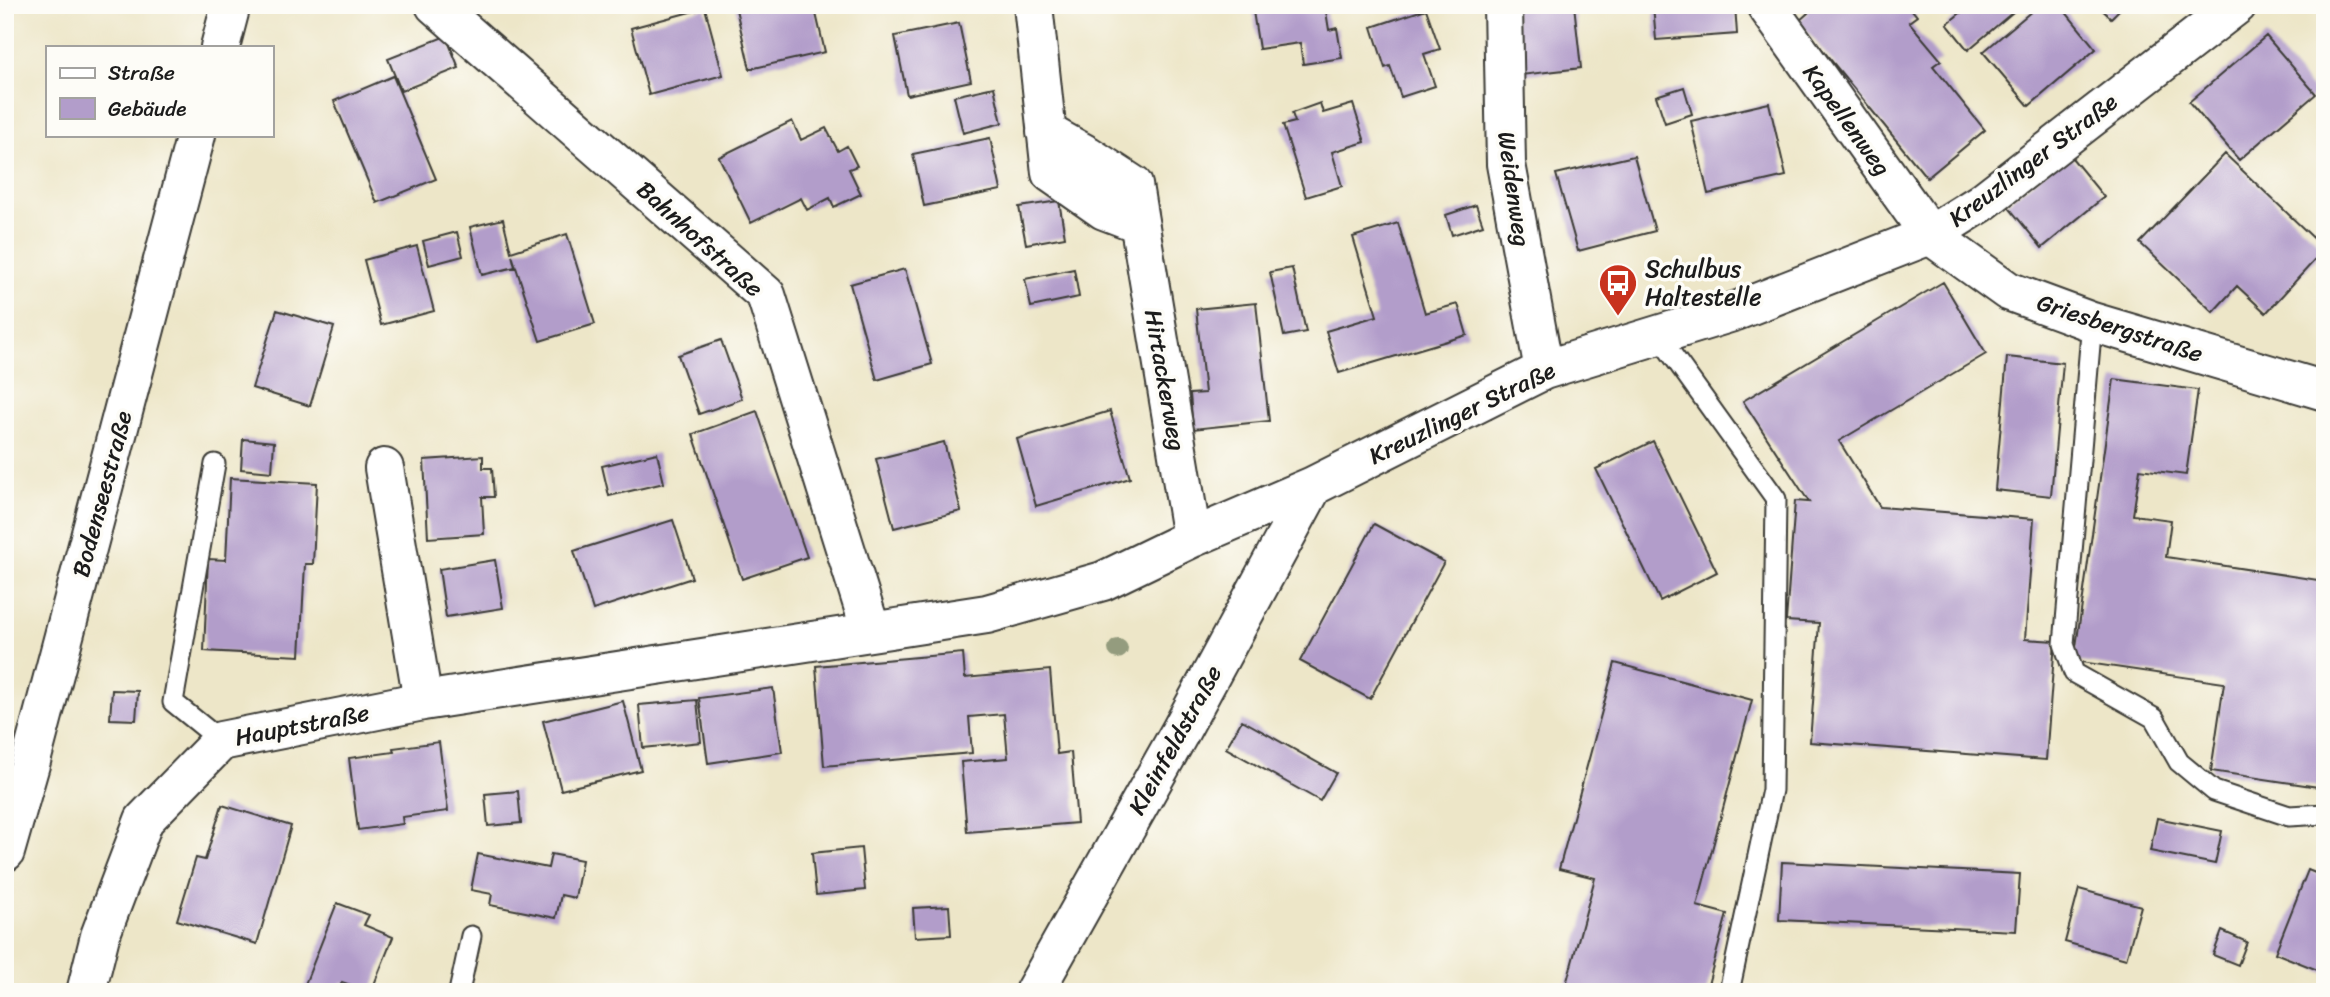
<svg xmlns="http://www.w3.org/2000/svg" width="2330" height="997" font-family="Sriracha,sans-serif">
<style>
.building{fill:#b29dca}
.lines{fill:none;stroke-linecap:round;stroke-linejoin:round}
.lane-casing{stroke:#3b3a36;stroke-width:23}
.street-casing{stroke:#3b3a36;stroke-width:42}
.secondary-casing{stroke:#3b3a36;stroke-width:42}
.lane{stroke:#fff;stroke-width:19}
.street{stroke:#fff;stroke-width:38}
.secondary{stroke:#fff;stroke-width:38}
.tree{fill:#949c7e}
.labels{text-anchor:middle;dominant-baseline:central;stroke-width:7;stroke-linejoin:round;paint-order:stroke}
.street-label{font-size:24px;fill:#1c1c1c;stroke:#fdfcf7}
.poi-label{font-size:24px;fill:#1c1c1c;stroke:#fdfcf7;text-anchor:start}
</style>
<rect width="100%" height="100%" fill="#fdfcf7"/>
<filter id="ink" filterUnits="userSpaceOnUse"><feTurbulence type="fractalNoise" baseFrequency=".0143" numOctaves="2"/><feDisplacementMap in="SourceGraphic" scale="14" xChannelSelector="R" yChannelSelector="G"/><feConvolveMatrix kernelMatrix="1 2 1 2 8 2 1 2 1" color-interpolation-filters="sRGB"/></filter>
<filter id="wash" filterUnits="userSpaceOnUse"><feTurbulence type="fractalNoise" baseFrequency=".00686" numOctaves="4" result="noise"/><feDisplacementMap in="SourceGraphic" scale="28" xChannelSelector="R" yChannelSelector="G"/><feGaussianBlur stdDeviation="1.57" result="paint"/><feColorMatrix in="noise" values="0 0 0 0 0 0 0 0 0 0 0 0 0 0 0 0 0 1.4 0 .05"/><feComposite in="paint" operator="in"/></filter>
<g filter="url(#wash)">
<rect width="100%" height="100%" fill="#ede6c8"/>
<g id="blocks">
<!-- building -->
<path class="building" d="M 735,5 L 814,5 L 825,52 L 750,69 Z
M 1252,5 L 1325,5 L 1329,30 L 1337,28 L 1342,58 L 1303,64 L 1300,43 L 1259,49 Z
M 1514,5 L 1574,5 L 1581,68 L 1521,75 Z
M 1653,5 L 1735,5 L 1737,34 L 1656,40 Z
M 1802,5 L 1908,5 L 1917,16 L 1909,22 L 1941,60 L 1933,66 L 1985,130 L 1927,178 L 1799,21 L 1808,13 Z
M 1970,5 L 2018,5 L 2019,7 L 1968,50 L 1947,24 Z
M 2039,5 L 2060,5 L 2096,49 L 2029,106 L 1983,52 Z
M 2097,5 L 2124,5 L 2111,18 Z
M 705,8 L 723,75 L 649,95 L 631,28 Z
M 1426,9 L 1440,49 L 1424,54 L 1435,86 L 1401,97 L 1390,66 L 1385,68 L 1372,27 Z
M 959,23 L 971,81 L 907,95 L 895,36 Z
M 446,36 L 459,68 L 401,91 L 388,59 Z
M 2266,36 L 2316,94 L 2239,160 L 2189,102 Z
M 393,76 L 436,179 L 377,203 L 334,101 Z
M 994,87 L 1002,123 L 963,133 L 954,96 Z
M 1684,87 L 1692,114 L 1665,123 L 1656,96 Z
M 1320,103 L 1323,113 L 1353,104 L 1365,142 L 1332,152 L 1342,186 L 1306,197 L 1283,125 L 1295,122 L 1292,113 Z
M 1769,103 L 1786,176 L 1708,194 L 1691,121 Z
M 792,121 L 801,140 L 826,128 L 838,151 L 847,146 L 857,166 L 849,169 L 861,194 L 834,207 L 830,198 L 807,210 L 801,198 L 751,223 L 719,157 Z
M 990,138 L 1001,190 L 924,206 L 913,154 Z
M 2068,153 L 2104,197 L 2042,248 L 2006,204 Z
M 2225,154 L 2325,249 L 2266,313 L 2237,286 L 2213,312 L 2140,243 Z
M 1634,156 L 1655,231 L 1578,251 L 1556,174 Z
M 1059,201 L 1065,237 L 1026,244 L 1019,207 Z
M 1476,205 L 1483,225 L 1452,235 L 1446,215 Z
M 503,219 L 511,252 L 567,234 L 595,324 L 540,341 L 512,255 L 515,267 L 482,275 L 470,227 Z
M 1398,223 L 1425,313 L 1458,304 L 1467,335 L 1339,373 L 1326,331 L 1377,316 L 1353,237 Z
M 457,232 L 463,256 L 429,265 L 423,241 Z
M 417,246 L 434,311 L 381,325 L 364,260 Z
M 1292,268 L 1306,332 L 1284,336 L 1270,272 Z
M 905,269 L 932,364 L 877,380 L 850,284 Z
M 1074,269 L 1079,297 L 1031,307 L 1025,279 Z
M 1943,282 L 1986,354 L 1839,441 L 1880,507 L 2034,519 L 2025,639 L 2055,641 L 2046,760 L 1810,742 L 1819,623 L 1786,621 L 1795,501 L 1809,502 L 1743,401 Z
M 1256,303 L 1269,421 L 1193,429 L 1190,394 L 1205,393 L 1196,309 Z
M 277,310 L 334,327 L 310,406 L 252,388 Z
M 721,340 L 742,399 L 699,414 L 678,355 Z
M 2007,357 L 2063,363 L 2051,496 L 1995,490 Z
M 2114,379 L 2198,390 L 2186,475 L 2140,469 L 2133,515 L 2171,520 L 2166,557 L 2325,581 L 2325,788 L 2211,771 L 2224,683 L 2074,661 Z
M 757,411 L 807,557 L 742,579 L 693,434 Z
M 1110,411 L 1130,478 L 1036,506 L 1017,439 Z
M 243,439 L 274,442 L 272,472 L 241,469 Z
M 1653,441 L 1717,572 L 1660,601 L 1596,469 Z
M 944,442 L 961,511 L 894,528 L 876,459 Z
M 657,453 L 664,483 L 609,496 L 602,466 Z
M 483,456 L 483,468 L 492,468 L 494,497 L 482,497 L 484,534 L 428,538 L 424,460 Z
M 230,478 L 317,483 L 313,564 L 305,564 L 300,656 L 204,651 L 208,559 L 226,560 Z
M 673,520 L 692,578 L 593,610 L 574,551 Z
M 1374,524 L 1444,562 L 1370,699 L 1300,661 Z
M 495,560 L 503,608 L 446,617 L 439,569 Z
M 963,653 L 965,678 L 1050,670 L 1057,754 L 1071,752 L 1077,823 L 967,832 L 961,762 L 1008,758 L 1004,714 L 969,717 L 972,753 L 824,766 L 816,666 Z
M 1615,663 L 1752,700 L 1697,906 L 1727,914 L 1706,992 L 1564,992 L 1595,878 L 1559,869 Z
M 773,688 L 782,752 L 708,763 L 699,698 Z
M 112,690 L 138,691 L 136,720 L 110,719 Z
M 697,700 L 701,742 L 643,748 L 639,705 Z
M 623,701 L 641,770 L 561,790 L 543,721 Z
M 1242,720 L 1336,773 L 1320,801 L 1226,748 Z
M 439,742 L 448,811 L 402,817 L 403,824 L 358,830 L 349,758 L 394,752 L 393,748 Z
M 518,791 L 521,823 L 488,826 L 485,794 Z
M 222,805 L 291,826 L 257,944 L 177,920 L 196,858 L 205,860 Z
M 2157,818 L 2222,831 L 2215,864 L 2150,851 Z
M 861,848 L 865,890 L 816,895 L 812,853 Z
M 478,854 L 548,868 L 551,854 L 582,860 L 575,898 L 561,895 L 556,918 L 490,905 L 492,894 L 471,890 Z
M 1782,862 L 2020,874 L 2016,931 L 1779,920 Z
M 2308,870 L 2325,877 L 2325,973 L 2275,953 Z
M 2079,889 L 2141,906 L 2126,959 L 2065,942 Z
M 337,903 L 369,915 L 364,925 L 393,937 L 371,992 L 342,982 L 338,992 L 302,992 Z
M 949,906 L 951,935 L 915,937 L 913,908 Z
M 2222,931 L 2247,942 L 2238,965 L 2213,955 Z"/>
</g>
</g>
<g filter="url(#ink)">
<use href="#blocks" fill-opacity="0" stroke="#3b3a36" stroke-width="2"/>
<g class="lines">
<!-- lane casing -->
<g class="lane-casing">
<path id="lane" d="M 2092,322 L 2064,644 L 2074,673 L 2154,718 L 2179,762 L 2214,791 L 2289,816 L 2325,814
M 1658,335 L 1776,499 L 1772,790 L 1729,992
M 215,464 L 173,702 L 221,741
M 459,992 L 471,936"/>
</g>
<!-- street casing -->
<g class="street-casing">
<path id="street" d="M 435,5 L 766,295 L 871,631
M 1033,5 L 1051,173 L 1104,210 L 1138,223
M 1503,5 L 1506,164 L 1544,370
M 1766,5 L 1930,235 L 2008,291 L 2092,322 L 2325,391
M 1046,132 L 1087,155 L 1133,185 L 1192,538
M 384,468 L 423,701
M 86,992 L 100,936 L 144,820 L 221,741 L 423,701 L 987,614 L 1103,581 L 1192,538 L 1313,486 L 1544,370 L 1736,311 L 1930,235 L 1981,203 L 2237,5
M 1034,992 L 1180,732 L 1313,486"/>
</g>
<!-- secondary casing -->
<g class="secondary-casing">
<path id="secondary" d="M 220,47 L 231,5
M 5,852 L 31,761 L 196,135"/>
</g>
<!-- lane -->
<use href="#lane" class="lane"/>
<!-- street -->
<use href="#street" class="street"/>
<!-- secondary -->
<use href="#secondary" class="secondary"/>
</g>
<!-- trees -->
<circle class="tree" cx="1118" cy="649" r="10"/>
</g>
<!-- icons -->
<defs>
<g id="bus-pin" transform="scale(2.0125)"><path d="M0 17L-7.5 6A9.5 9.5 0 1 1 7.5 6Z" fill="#c8321e" stroke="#fdfcf7"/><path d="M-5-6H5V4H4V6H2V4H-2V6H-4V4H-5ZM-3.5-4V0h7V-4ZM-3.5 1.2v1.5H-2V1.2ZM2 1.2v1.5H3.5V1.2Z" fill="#fff"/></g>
</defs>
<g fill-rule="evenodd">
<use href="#bus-pin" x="1618" y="283"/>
</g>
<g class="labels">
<!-- street labels -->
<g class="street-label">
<text transform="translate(1847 120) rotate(54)">Kapellenweg</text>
<text transform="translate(2033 160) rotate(-37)">Kreuzlinger Straße</text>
<text transform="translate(1514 189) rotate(82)">Weidenweg</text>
<text transform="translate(700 239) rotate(42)">Bahnhofstraße</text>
<text transform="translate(2120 328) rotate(18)">Griesbergstraße</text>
<text transform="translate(1165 380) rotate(80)">Hirtackerweg</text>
<text transform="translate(1462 413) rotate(-26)">Kreuzlinger Straße</text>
<text transform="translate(102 494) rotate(-75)">Bodenseestraße</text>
<text transform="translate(302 725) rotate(-11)">Hauptstraße</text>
<text transform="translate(1175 740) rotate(-61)">Kleinfeldstraße</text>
</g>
<!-- poi labels -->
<g class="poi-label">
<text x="1645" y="269">Schulbus<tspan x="1645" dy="28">Haltestelle</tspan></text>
</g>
</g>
<!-- margin -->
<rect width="2330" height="997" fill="none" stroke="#fdfcf7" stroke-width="28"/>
<!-- legend -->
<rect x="46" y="46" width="228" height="91" fill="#fdfcf7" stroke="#a3a29f" stroke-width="2"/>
<rect x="60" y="68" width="35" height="10" fill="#ffffff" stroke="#a3a29f" stroke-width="2"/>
<text x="108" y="80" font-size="21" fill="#1c1c1c">Straße</text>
<rect x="60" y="98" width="35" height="21" fill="#b29dca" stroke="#a3a29f" stroke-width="2"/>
<text x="108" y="116" font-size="21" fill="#1c1c1c">Gebäude</text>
</svg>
